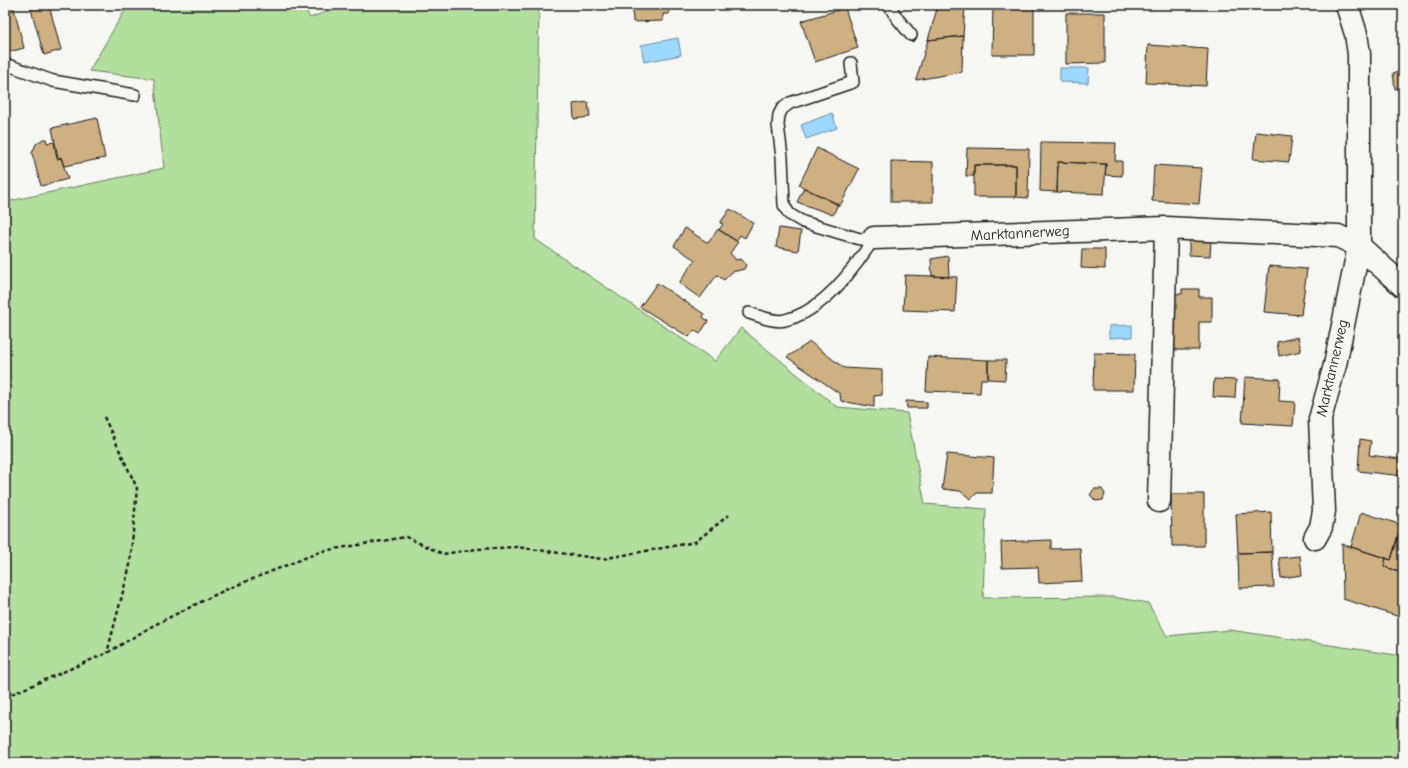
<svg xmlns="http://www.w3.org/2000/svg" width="1408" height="768" font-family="'Comic Neue',sans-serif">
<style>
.green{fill:#b2df9e;stroke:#677e5d}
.water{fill:#9dd9fe;stroke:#698da4}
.building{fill:#ceb082;stroke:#1c1c1c}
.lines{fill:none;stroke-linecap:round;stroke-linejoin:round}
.service-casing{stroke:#1c1c1c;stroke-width:14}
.minor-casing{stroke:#1c1c1c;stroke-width:25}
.path{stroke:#1c1c1c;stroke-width:2.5;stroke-dasharray:4 3;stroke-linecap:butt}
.service{stroke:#f6f6f2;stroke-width:11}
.minor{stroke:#f6f6f2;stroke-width:22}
.labels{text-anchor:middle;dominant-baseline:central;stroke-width:3;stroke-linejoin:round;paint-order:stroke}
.street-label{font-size:15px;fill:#1c1c1c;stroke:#f6f6f2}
</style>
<rect width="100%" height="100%" fill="#f6f6f2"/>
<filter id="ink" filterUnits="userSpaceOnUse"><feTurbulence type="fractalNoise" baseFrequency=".025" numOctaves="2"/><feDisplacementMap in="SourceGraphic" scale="8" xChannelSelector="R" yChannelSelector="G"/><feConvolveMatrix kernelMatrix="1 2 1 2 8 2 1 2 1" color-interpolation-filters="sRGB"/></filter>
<g filter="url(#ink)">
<!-- green -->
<path class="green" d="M 128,5 L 303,5 L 310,18 L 342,5 L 539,5 L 535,239 L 715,361 L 741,328 L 837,407 L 907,413 L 925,504 L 986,509 L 983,598 L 1113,597 L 1148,603 L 1167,636 L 1230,630 L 1403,656 L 1403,763 L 5,763 L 5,202 L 164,168 L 154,79 L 89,71 Z"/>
<!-- water -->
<path class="water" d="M 678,38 L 681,55 L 644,62 L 641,45 Z
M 1060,68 L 1089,68 L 1088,83 L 1060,82 Z
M 832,113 L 837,128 L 806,139 L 801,125 Z
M 1132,325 L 1132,337 L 1109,338 L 1109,326 Z"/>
<!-- building -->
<path class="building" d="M 13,5 L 24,48 L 5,53 L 5,7 Z
M 33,5 L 49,5 L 61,50 L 44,55 L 30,6 Z
M 632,5 L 668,5 L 669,14 L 663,14 L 663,21 L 633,22 Z
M 938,5 L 965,5 L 963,36 L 928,40 Z
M 993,5 L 1034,5 L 1034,55 L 992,55 Z
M 845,8 L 858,48 L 815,62 L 801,21 Z
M 1066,13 L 1105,13 L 1105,63 L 1066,64 Z
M 963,36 L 962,72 L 916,80 L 928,40 Z
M 1148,45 L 1208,49 L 1206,86 L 1146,83 Z
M 1403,71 L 1403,87 L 1395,89 L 1393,73 Z
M 588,102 L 590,117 L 574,119 L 573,104 Z
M 97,118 L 105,158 L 64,166 L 61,157 L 58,158 L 52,128 Z
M 1256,132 L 1292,136 L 1289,162 L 1253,159 Z
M 43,139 L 46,139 L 47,143 L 54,142 L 57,159 L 61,158 L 68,179 L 41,186 L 32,153 L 36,144 Z
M 1041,142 L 1116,143 L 1115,161 L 1122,161 L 1122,176 L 1105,175 L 1106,164 L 1058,162 L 1057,192 L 1040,191 Z
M 817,148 L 859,169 L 840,206 L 799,185 Z
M 967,148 L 1029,149 L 1028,198 L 1016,197 L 1016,165 L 974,165 L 974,176 L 966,176 Z
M 891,161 L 933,162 L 933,202 L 891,202 Z
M 1058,162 L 1106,164 L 1104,194 L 1057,192 Z
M 974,165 L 1016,165 L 1016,197 L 974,197 Z
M 1154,165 L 1202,168 L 1199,204 L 1152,201 Z
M 804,188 L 838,204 L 833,215 L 797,202 Z
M 730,209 L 753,223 L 745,238 L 740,235 L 736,241 L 719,230 L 723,224 L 720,223 Z
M 685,228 L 708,243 L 718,229 L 738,242 L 730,253 L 736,260 L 741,259 L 743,261 L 746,265 L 744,269 L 732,272 L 724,280 L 717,275 L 700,298 L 679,283 L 695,260 L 674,246 Z
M 779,228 L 801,231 L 798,251 L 776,247 Z
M 1189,239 L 1211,240 L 1210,256 L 1189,255 Z
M 1082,249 L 1105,249 L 1105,269 L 1081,268 Z
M 948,256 L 949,277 L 932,276 L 931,259 Z
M 1269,266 L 1307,269 L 1301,315 L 1264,312 Z
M 905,275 L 957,277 L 955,312 L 903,310 Z
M 657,283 L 704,314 L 703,317 L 708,321 L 700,334 L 694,330 L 689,337 L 640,307 Z
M 1182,289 L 1199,289 L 1199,297 L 1212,297 L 1212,322 L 1199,322 L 1199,350 L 1174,350 L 1174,294 L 1182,294 Z
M 1298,337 L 1301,351 L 1279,356 L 1277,342 Z
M 810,342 L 844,368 L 882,370 L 882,395 L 874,396 L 874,407 L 841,401 L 840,394 L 787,357 Z
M 1094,353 L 1135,354 L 1134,390 L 1093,390 Z
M 928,357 L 988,360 L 988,379 L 981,379 L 980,393 L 926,391 Z
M 988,360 L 1006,360 L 1005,380 L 988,379 Z
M 1245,377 L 1280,379 L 1279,401 L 1295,402 L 1293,426 L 1242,423 Z
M 1214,379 L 1236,380 L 1235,398 L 1213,397 Z
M 906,401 L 927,402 L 927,408 L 907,408 Z
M 1360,439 L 1371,441 L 1369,455 L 1401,459 L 1403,455 L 1403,476 L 1358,471 Z
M 947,454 L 994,458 L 992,493 L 977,493 L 971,499 L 960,491 L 942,489 Z
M 1094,489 L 1102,489 L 1105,494 L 1103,500 L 1096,501 L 1090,495 Z
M 1171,494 L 1204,494 L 1204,546 L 1172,546 Z
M 1271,512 L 1272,552 L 1238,553 L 1236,514 Z
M 1361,512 L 1402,525 L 1391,560 L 1351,547 Z
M 1399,531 L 1403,532 L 1403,572 L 1384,567 L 1386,558 L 1391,560 Z
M 1051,540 L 1051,549 L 1080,548 L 1082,581 L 1039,583 L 1038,567 L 1002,568 L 1001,542 Z
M 1342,544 L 1386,558 L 1384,567 L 1403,572 L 1403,618 L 1343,599 Z
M 1272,552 L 1274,587 L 1239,588 L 1238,553 Z
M 1300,556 L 1302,575 L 1281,578 L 1279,558 Z"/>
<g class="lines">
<!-- service casing -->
<g class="service-casing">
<path id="service" d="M 889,5 L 897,18 L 911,35
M 851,63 L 853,82 L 790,103 L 782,109 L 779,115 L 778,125 L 782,157 L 784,205 L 789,214 L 803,222 L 860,239 L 874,238
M 5,64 L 53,81 L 135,95
M 749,313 C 759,316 775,323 785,320 C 822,312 855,268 874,238"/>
</g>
<!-- minor casing -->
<g class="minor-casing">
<path id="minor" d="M 874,238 L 1166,228 L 1338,236 L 1359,246 L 1403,286
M 1159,501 L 1166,228
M 1315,538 L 1321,527 L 1324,511 L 1320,419 L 1335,365 L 1359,246 L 1359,54 L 1356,34 L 1347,5"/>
</g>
<!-- path -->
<path class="path" d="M 104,417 L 137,488 L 130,565 L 107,653
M 5,697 L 107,653 L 154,625 L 225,590 L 322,551 L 406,537 L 443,554 L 477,549 L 517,547 L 602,559 L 695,542 L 729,515"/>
<!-- service -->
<use href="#service" class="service"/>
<!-- minor -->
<use href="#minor" class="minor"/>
</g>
</g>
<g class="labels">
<!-- street labels -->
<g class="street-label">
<text transform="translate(1020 233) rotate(-3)">Marktannerweg</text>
<text transform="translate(1332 368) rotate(-77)">Marktannerweg</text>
</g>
</g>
<!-- margin -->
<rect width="1408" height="768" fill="none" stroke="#f6f6f2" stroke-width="20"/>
<rect x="10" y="10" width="1388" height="748" fill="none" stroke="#1c1c1c" stroke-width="1.5" filter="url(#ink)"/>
</svg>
